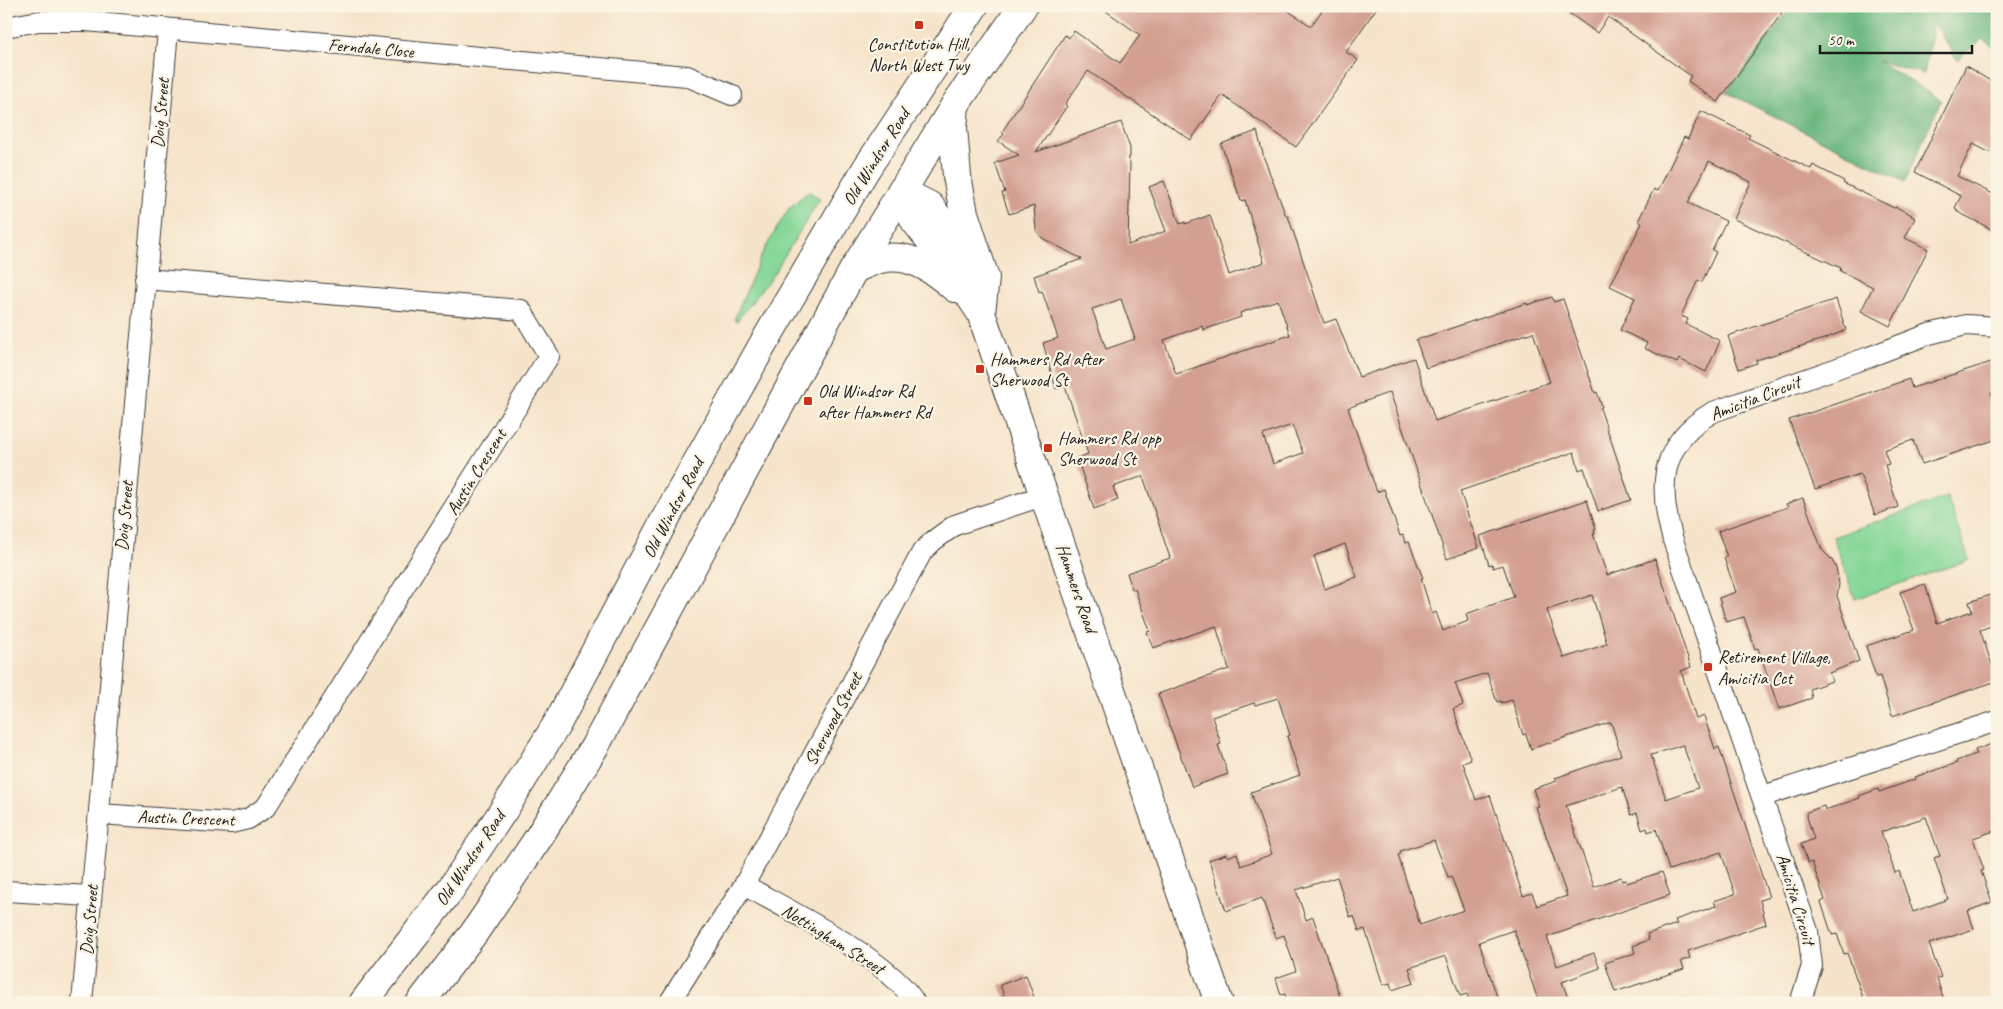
<svg xmlns="http://www.w3.org/2000/svg" width="2003" height="1009" font-family="Caveat,sans-serif">
<style>
.green{fill:#85d798;stroke:#507a5a}
.forest{fill:#6cb880;stroke:#446a4e}
.building{fill:#d39f90;fill-rule:evenodd}
.lines{fill:none;stroke-linecap:round;stroke-linejoin:round}
.street-casing{stroke:#3d3a36;stroke-width:22}
.secondary-casing{stroke:#3d3a36;stroke-width:30}
.highway-casing{stroke:#3d3a36;stroke-width:30}
.street{stroke:#fff;stroke-width:20}
.secondary{stroke:#fff;stroke-width:28}
.highway{stroke:#fff;stroke-width:28}
.poi-dot{fill:#c8321e;stroke:#fcf5e5;stroke-width:2}
.labels{text-anchor:middle;dominant-baseline:central;stroke-width:4.5;stroke-linejoin:round;paint-order:stroke}
.poi-label{font-size:18px;fill:#1c1c1c;stroke:#fcf5e5;text-anchor:start}
.street-label{font-size:18px;fill:#1c1c1c;stroke:#fcf5e5}
</style>
<rect width="100%" height="100%" fill="#fcf5e5"/>
<filter id="ink" filterUnits="userSpaceOnUse"><feTurbulence type="fractalNoise" baseFrequency=".02" numOctaves="2"/><feDisplacementMap in="SourceGraphic" scale="10" xChannelSelector="R" yChannelSelector="G"/><feConvolveMatrix kernelMatrix="1 2 1 2 8 2 1 2 1" color-interpolation-filters="sRGB"/></filter>
<filter id="wash" filterUnits="userSpaceOnUse"><feTurbulence type="fractalNoise" baseFrequency=".0096" numOctaves="4" result="noise"/><feDisplacementMap in="SourceGraphic" scale="20" xChannelSelector="R" yChannelSelector="G"/><feGaussianBlur stdDeviation="1.12" result="paint"/><feColorMatrix in="noise" values="0 0 0 0 0 0 0 0 0 0 0 0 0 0 0 0 0 1.4 0 .05"/><feComposite in="paint" operator="in"/></filter>
<g filter="url(#wash)">
<rect width="100%" height="100%" fill="#f6e4ca"/>
<!-- green -->
<path class="green" d="M 809,191 L 820,199 L 772,276 L 737,321 L 734,320 L 762,254 L 781,221 L 790,207 Z
M 1947,497 L 1969,560 L 1855,599 L 1833,537 Z"/>
<!-- forest -->
<path class="forest" d="M 1792,6 L 1997,6 L 1997,49 L 1982,39 L 1957,60 L 1934,24 L 1924,74 L 1878,61 L 1941,100 L 1905,182 L 1726,92 Z"/>
<g id="blocks">
<!-- building -->
<path class="building" d="M 1099,6 L 1281,6 L 1311,26 L 1325,6 L 1378,6 L 1346,52 L 1358,60 L 1296,147 L 1222,95 L 1191,140 L 1088,71 L 1065,104 L 1067,106 L 1036,152 L 1121,122 L 1130,148 L 1130,157 L 1128,158 L 1130,163 L 1128,245 L 1166,231 L 1149,187 L 1164,181 L 1180,224 L 1185,222 L 1185,224 L 1210,215 L 1229,275 L 1264,262 L 1245,200 L 1241,201 L 1221,144 L 1257,131 L 1264,158 L 1286,216 L 1288,216 L 1324,323 L 1336,319 L 1359,377 L 1414,358 L 1435,421 L 1550,382 L 1533,332 L 1426,368 L 1416,340 L 1527,303 L 1527,305 L 1552,297 L 1554,302 L 1563,299 L 1595,393 L 1597,392 L 1602,407 L 1600,408 L 1631,500 L 1598,511 L 1584,468 L 1579,470 L 1574,452 L 1460,491 L 1479,548 L 1447,559 L 1390,392 L 1348,408 L 1377,492 L 1384,489 L 1400,536 L 1403,535 L 1405,543 L 1409,542 L 1423,578 L 1421,578 L 1432,614 L 1436,612 L 1443,631 L 1468,621 L 1466,614 L 1514,597 L 1503,565 L 1493,568 L 1492,564 L 1489,565 L 1480,536 L 1587,500 L 1596,529 L 1594,530 L 1595,534 L 1593,534 L 1607,575 L 1655,559 L 1691,667 L 1681,671 L 1696,719 L 1704,716 L 1715,749 L 1719,747 L 1769,897 L 1760,900 L 1766,924 L 1688,951 L 1690,958 L 1681,961 L 1684,969 L 1615,992 L 1605,963 L 1635,953 L 1633,946 L 1649,940 L 1647,934 L 1677,924 L 1675,920 L 1716,906 L 1714,901 L 1735,894 L 1721,852 L 1669,870 L 1656,829 L 1648,832 L 1647,828 L 1642,830 L 1637,813 L 1631,815 L 1622,787 L 1566,806 L 1594,887 L 1621,877 L 1622,881 L 1626,880 L 1627,883 L 1662,872 L 1670,895 L 1547,937 L 1557,966 L 1594,953 L 1600,968 L 1562,982 L 1570,1003 L 1539,1003 L 1514,930 L 1479,942 L 1499,1003 L 1470,1003 L 1467,994 L 1460,996 L 1446,956 L 1409,968 L 1414,983 L 1392,990 L 1390,983 L 1383,985 L 1365,929 L 1359,931 L 1354,916 L 1350,917 L 1337,877 L 1296,890 L 1306,920 L 1313,917 L 1342,1003 L 1288,1003 L 1285,994 L 1281,995 L 1276,978 L 1296,971 L 1284,935 L 1276,938 L 1262,898 L 1226,911 L 1209,860 L 1226,854 L 1228,857 L 1237,853 L 1241,866 L 1272,854 L 1251,792 L 1300,775 L 1287,736 L 1290,735 L 1278,698 L 1255,705 L 1254,703 L 1212,717 L 1221,744 L 1218,745 L 1228,774 L 1192,787 L 1158,694 L 1229,669 L 1216,626 L 1153,648 L 1147,632 L 1150,631 L 1135,589 L 1132,589 L 1127,573 L 1170,558 L 1143,476 L 1113,487 L 1118,500 L 1094,509 L 1077,458 L 1088,454 L 1065,386 L 1056,389 L 1043,343 L 1058,338 L 1042,291 L 1039,292 L 1034,276 L 1082,259 L 1042,238 L 1036,230 L 1034,206 L 1009,214 L 1002,193 L 1005,192 L 995,163 L 1019,155 L 998,141 L 1004,134 L 1002,132 L 1065,35 L 1069,38 L 1074,31 L 1120,63 L 1140,35 ZM 1121,299 L 1135,339 L 1106,349 L 1092,309 ZM 1278,300 L 1290,335 L 1176,374 L 1164,340 L 1202,326 L 1203,330 L 1241,317 L 1240,313 ZM 1292,425 L 1303,453 L 1273,464 L 1263,435 ZM 1345,544 L 1357,577 L 1325,589 L 1314,556 ZM 1592,595 L 1607,644 L 1564,658 L 1547,610 ZM 1487,673 L 1497,702 L 1501,701 L 1502,703 L 1512,700 L 1523,735 L 1526,734 L 1531,749 L 1611,722 L 1621,755 L 1555,778 L 1557,781 L 1533,789 L 1539,806 L 1536,807 L 1567,896 L 1537,906 L 1532,893 L 1523,896 L 1490,795 L 1476,800 L 1463,763 L 1471,760 L 1453,709 L 1463,705 L 1455,683 ZM 1683,745 L 1698,788 L 1666,799 L 1651,755 ZM 1434,840 L 1448,877 L 1451,876 L 1464,910 L 1420,925 L 1398,855 L 1401,854 L 1400,851 Z
M 1559,6 L 1773,6 L 1782,13 L 1718,102 L 1688,81 L 1691,76 L 1608,17 L 1597,33 Z
M 1966,66 L 1997,85 L 1997,156 L 1973,144 L 1957,176 L 1997,196 L 1997,232 L 1956,211 L 1958,210 L 1955,208 L 1961,196 L 1915,172 Z
M 1701,111 L 1750,135 L 1748,138 L 1811,169 L 1813,165 L 1844,181 L 1843,183 L 1894,208 L 1896,207 L 1912,215 L 1911,216 L 1915,218 L 1905,238 L 1928,249 L 1890,326 L 1861,311 L 1873,287 L 1840,271 L 1841,268 L 1734,219 L 1751,182 L 1709,161 L 1688,203 L 1726,221 L 1712,250 L 1716,252 L 1702,282 L 1698,280 L 1681,316 L 1688,319 L 1686,324 L 1720,341 L 1706,372 L 1679,359 L 1677,363 L 1644,348 L 1647,343 L 1620,330 L 1635,298 L 1610,286 L 1642,223 L 1638,221 L 1654,189 L 1658,191 L 1684,137 L 1688,139 Z
M 1836,299 L 1846,330 L 1824,339 L 1756,360 L 1757,363 L 1739,369 L 1728,336 Z
M 1997,360 L 1997,391 L 1991,393 L 1997,410 L 1997,439 L 1922,464 L 1913,440 L 1884,450 L 1889,464 L 1885,465 L 1898,507 L 1875,515 L 1860,474 L 1815,489 L 1789,420 L 1909,379 L 1912,388 Z
M 1803,498 L 1822,550 L 1831,559 L 1836,567 L 1839,584 L 1837,596 L 1859,661 L 1829,673 L 1832,681 L 1810,689 L 1812,698 L 1779,709 L 1758,648 L 1755,649 L 1744,617 L 1726,622 L 1719,598 L 1736,592 L 1724,558 L 1727,557 L 1718,531 L 1788,507 L 1786,504 Z
M 1925,584 L 1937,623 L 1972,611 L 1969,602 L 1997,593 L 1997,624 L 1980,630 L 1992,665 L 1997,664 L 1997,681 L 1892,716 L 1880,676 L 1876,677 L 1866,646 L 1914,630 L 1900,592 Z
M 1997,742 L 1997,830 L 1973,838 L 1984,870 L 1981,871 L 1992,902 L 1968,911 L 1974,929 L 1929,944 L 1941,977 L 1937,979 L 1945,1003 L 1865,1003 L 1847,953 L 1844,954 L 1837,934 L 1832,935 L 1821,902 L 1825,900 L 1812,862 L 1808,863 L 1801,844 L 1814,839 L 1806,814 L 1807,812 L 1824,806 L 1825,810 L 1860,798 L 1859,796 L 1878,789 L 1879,792 L 1916,779 L 1915,777 L 1957,763 L 1956,761 L 1976,754 L 1975,750 ZM 1926,817 L 1940,856 L 1934,858 L 1948,899 L 1913,912 L 1899,871 L 1895,873 L 1881,832 Z
M 1026,975 L 1036,1003 L 1007,1003 L 1000,985 Z"/>
</g>
</g>
<g filter="url(#ink)">
<use href="#blocks" fill-opacity="0" stroke="#3d3a36" stroke-width="1"/>
<g class="lines">
<!-- street casing -->
<g class="street-casing">
<path id="street" d="M 6,27 L 39,21 L 86,21 L 687,76 L 732,95
M 1763,796 L 1997,721
M 99,814 L 231,823 L 248,819 L 266,807 L 549,356 L 521,310 L 145,279
M 744,885 C 788,910 892,961 915,1003
M 6,891 L 90,896
M 82,1003 L 168,30
M 669,1003 L 744,885 L 922,552 L 933,541 L 955,525 L 1045,495
M 1800,1003 L 1812,966 L 1808,931 L 1673,540 C 1657,485 1660,443 1713,412 L 1869,357 L 1929,334 L 1966,325 L 1997,327"/>
</g>
<!-- secondary casing -->
<g class="secondary-casing">
<path id="secondary" d="M 955,105 L 953,128 L 957,176 L 964,213 L 985,278 L 981,313
M 901,191 L 915,221 L 948,263 L 981,313 L 1219,1003
M 901,191 L 930,206 L 960,249 L 968,266
M 854,269 C 862,266 871,261 880,259 C 910,252 934,270 955,288"/>
</g>
<!-- highway casing -->
<g class="highway-casing">
<path id="highway" d="M 363,1003 L 450,890 L 503,811 L 557,724 L 663,523 L 762,346 L 866,169 L 974,6
M 420,1003 L 474,933 L 537,840 L 595,746 L 854,269 L 955,105 L 1023,6"/>
</g>
<!-- street -->
<use href="#street" class="street"/>
<!-- secondary -->
<use href="#secondary" class="secondary"/>
<!-- highway -->
<use href="#highway" class="highway"/>
</g>
</g>
<!-- markers -->
<g class="poi-dot">
<rect x="914" y="20" width="10" height="10" rx="2.5"/>
<rect x="975" y="364" width="10" height="10" rx="2.5"/>
<rect x="803" y="396" width="10" height="10" rx="2.5"/>
<rect x="1043" y="443" width="10" height="10" rx="2.5"/>
<rect x="1703" y="662" width="10" height="10" rx="2.5"/>
</g>
<g class="labels">
<!-- poi labels -->
<g class="poi-label">
<text x="919" y="44" text-anchor="middle">Constitution Hill,<tspan x="919" dy="21">North West Twy</tspan></text>
<text x="990" y="359">Hammers Rd after<tspan x="990" dy="21">Sherwood St</tspan></text>
<text x="818" y="391">Old Windsor Rd<tspan x="818" dy="21">after Hammers Rd</tspan></text>
<text x="1058" y="438">Hammers Rd opp<tspan x="1058" dy="21">Sherwood St</tspan></text>
<text x="1718" y="657">Retirement Village,<tspan x="1718" dy="21">Amicitia Cct</tspan></text>
</g>
<!-- street labels -->
<g class="street-label">
<text transform="translate(371 48) rotate(5)">Ferndale Close</text>
<text transform="translate(160 113) rotate(-85)">Doig Street</text>
<text transform="translate(876 157) rotate(-58)">Old Windsor Road</text>
<text transform="translate(1755 398) rotate(-21)">Amicitia Circuit</text>
<text transform="translate(476 472) rotate(-58)">Austin Crescent</text>
<text transform="translate(673 508) rotate(-62)">Old Windsor Road</text>
<text transform="translate(124 516) rotate(-85)">Doig Street</text>
<text transform="translate(1077 588) rotate(71)">Hammers Road</text>
<text transform="translate(833 719) rotate(-62)">Sherwood Street</text>
<text transform="translate(186 818) rotate(2)">Austin Crescent</text>
<text transform="translate(470 858) rotate(-56)">Old Windsor Road</text>
<text transform="translate(1796 899) rotate(73)">Amicitia Circuit</text>
<text transform="translate(89 920) rotate(-85)">Doig Street</text>
<text transform="translate(833 939) rotate(32)">Nottingham Street</text>
</g>
</g>
<!-- margin -->
<rect width="2003" height="1009" fill="none" stroke="#fcf5e5" stroke-width="25"/>
<!-- scale -->
<path d="M1820 45v8h152v-8" fill="none" stroke="#1c1c1c" stroke-width="2.5"/>
<text x="1828" y="45" font-size="15" fill="#1c1c1c" stroke="#fcf5e5" stroke-width="4" paint-order="stroke">50 m</text>
</svg>
